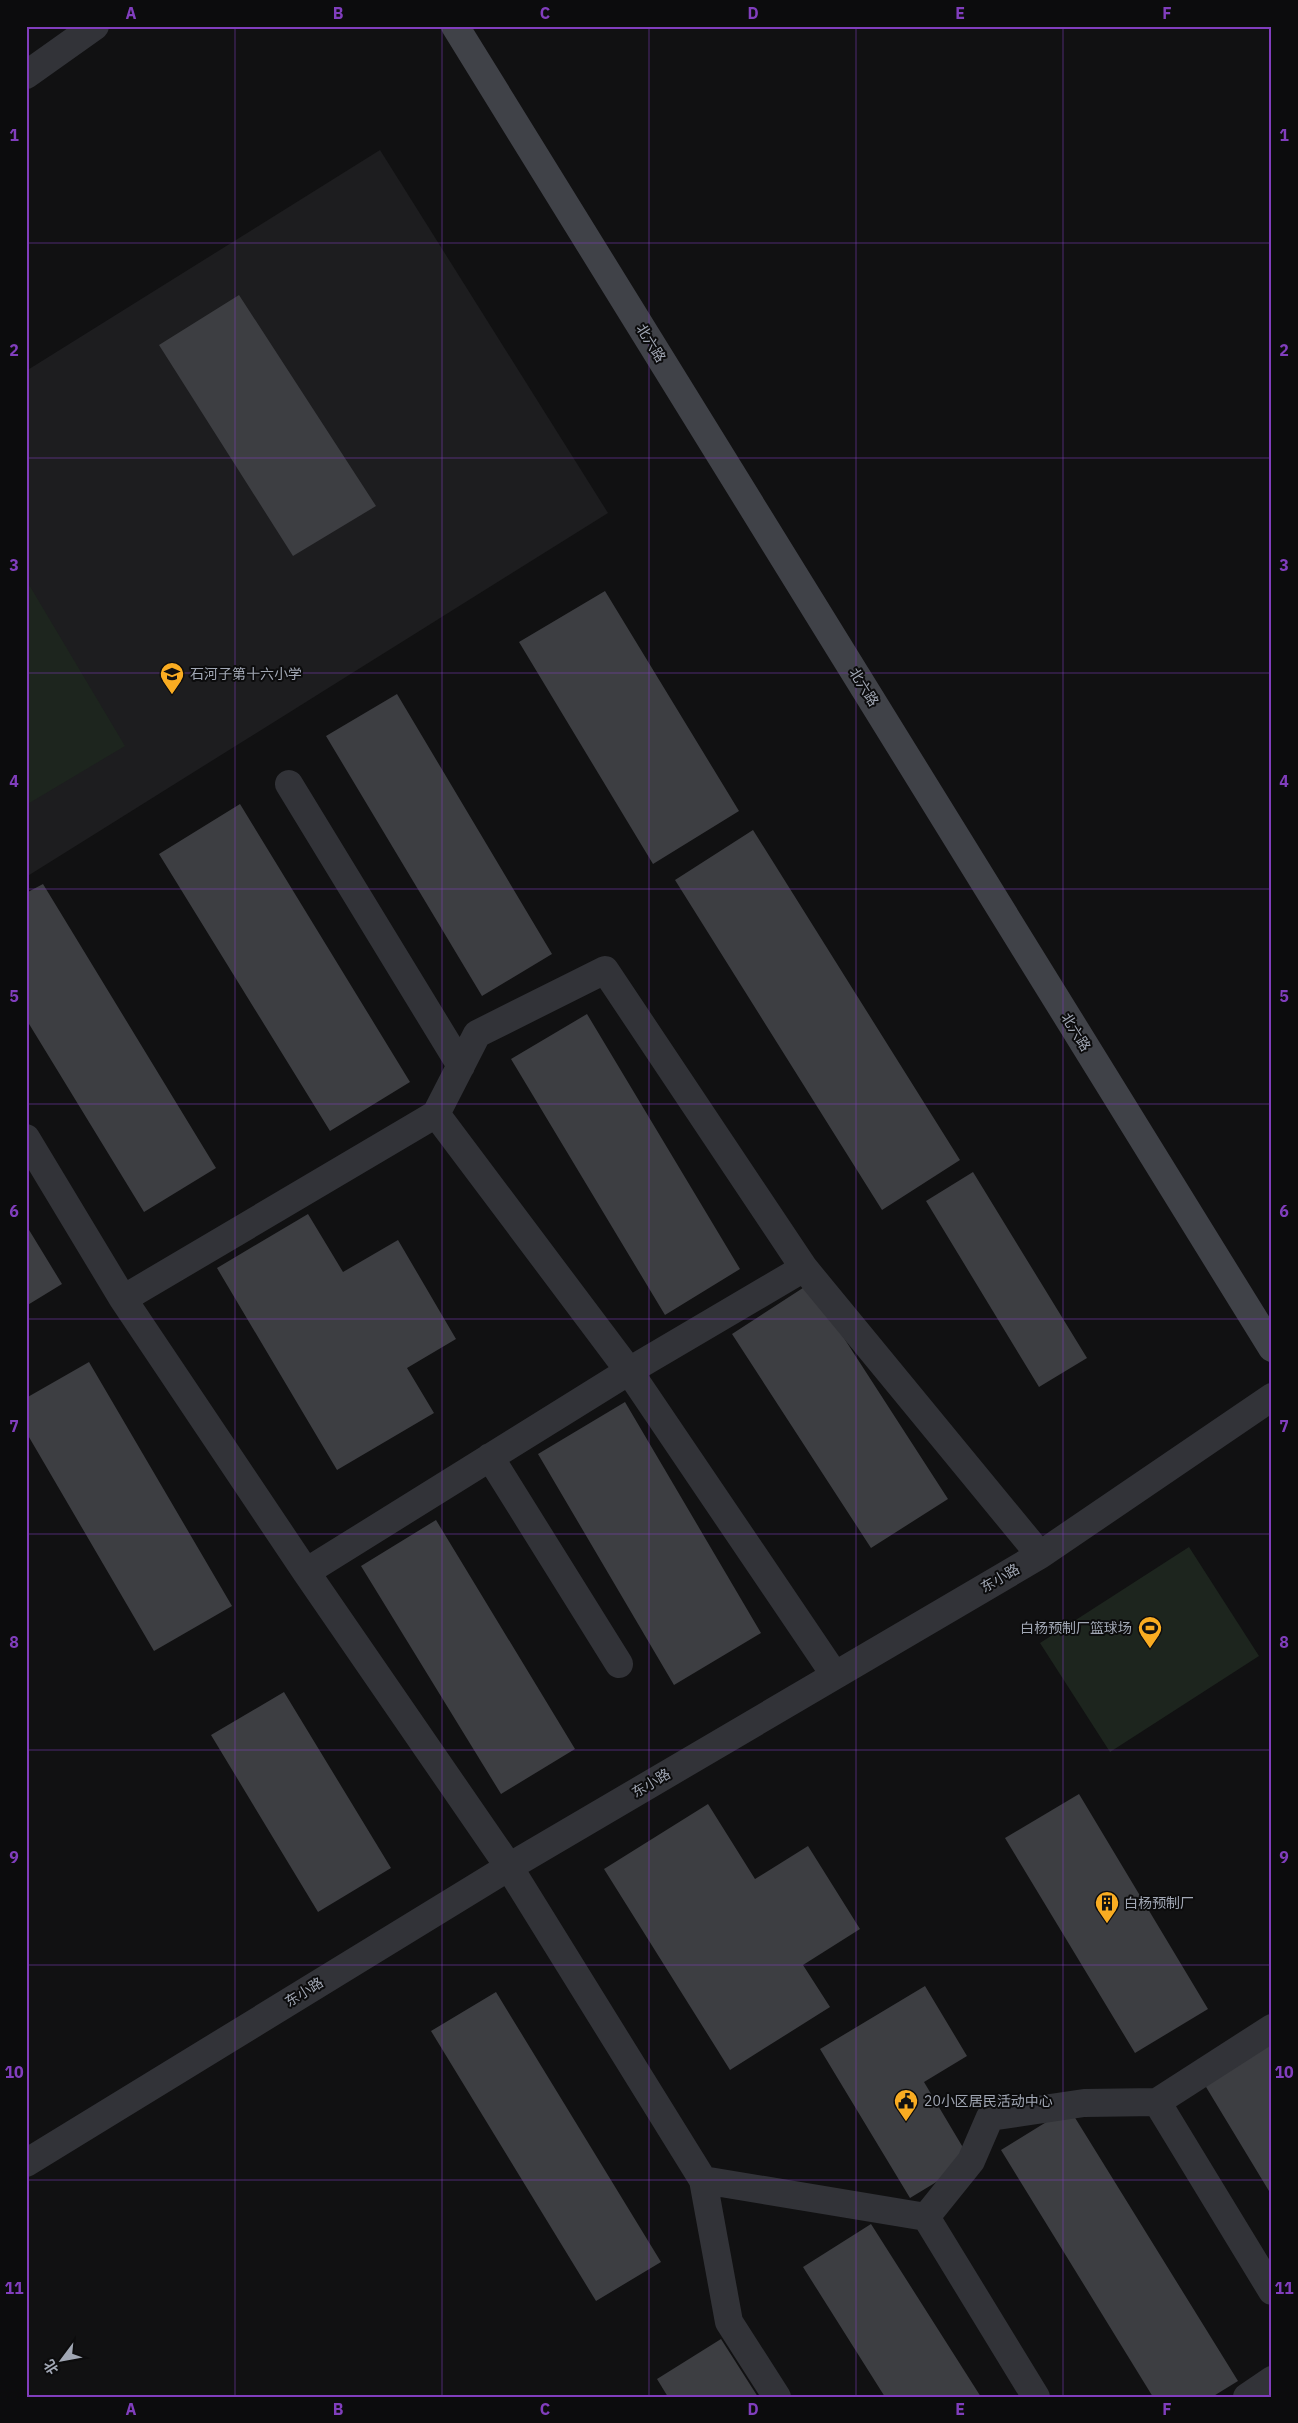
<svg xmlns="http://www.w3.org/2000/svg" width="1298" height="2423" font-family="'IBM Plex Sans','Noto Sans SC',sans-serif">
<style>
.built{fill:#1d1d1f}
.green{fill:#1d251e}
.building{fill:#3d3e42}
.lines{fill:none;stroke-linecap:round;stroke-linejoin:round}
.street{stroke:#323338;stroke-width:28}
.secondary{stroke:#404248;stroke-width:28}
.grid{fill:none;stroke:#813ebd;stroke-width:1;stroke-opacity:0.55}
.labels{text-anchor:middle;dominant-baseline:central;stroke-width:4;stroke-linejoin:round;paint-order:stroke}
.street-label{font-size:14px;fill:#a1a7b4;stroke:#0c0c0d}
.poi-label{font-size:14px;fill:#a1a7b4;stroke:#0c0c0d;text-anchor:start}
.neatline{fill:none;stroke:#813ebd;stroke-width:2}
.grid-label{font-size:16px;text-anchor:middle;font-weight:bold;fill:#813ebd}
</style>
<rect width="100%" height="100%" fill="#111112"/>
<!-- built -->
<path class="built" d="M 380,150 L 608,513 L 26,877 L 26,371 Z"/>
<!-- green -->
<path class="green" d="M 28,583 L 125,746 L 26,805 L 26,584 Z
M 1189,1547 L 1259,1656 L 1110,1752 L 1040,1643 Z"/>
<!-- building -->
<path class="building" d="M 239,295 L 376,506 L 293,556 L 159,345 Z
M 605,591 L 739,811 L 653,864 L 519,642 Z
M 397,694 L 552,954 L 482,996 L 326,736 Z
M 240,804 L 410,1082 L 330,1131 L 159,854 Z
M 753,830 L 960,1160 L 882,1210 L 675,880 Z
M 43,884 L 216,1168 L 144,1212 L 26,1019 L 26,893 Z
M 587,1014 L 740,1269 L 665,1315 L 511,1059 Z
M 973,1172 L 1087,1358 L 1039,1387 L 926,1201 Z
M 308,1214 L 343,1272 L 398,1240 L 456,1339 L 407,1368 L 434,1413 L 337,1470 L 217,1268 Z
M 26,1225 L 62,1284 L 26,1306 Z
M 809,1284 L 948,1499 L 871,1548 L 732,1334 Z
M 89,1362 L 232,1606 L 154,1651 L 26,1432 L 26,1398 Z
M 625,1402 L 761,1633 L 674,1685 L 538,1454 Z
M 436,1520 L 575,1749 L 501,1794 L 361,1566 Z
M 284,1692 L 391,1868 L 318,1912 L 211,1735 Z
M 1079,1794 L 1208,2009 L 1135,2053 L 1005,1838 Z
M 708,1804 L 755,1879 L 808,1846 L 860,1929 L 803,1965 L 830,2007 L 730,2070 L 604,1869 Z
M 925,1986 L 967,2056 L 924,2082 L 971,2161 L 910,2198 L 820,2049 Z
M 496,1992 L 661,2262 L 596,2301 L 431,2031 Z
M 1270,2042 L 1272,2045 L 1272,2196 L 1203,2082 Z
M 1069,2108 L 1238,2381 L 1212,2397 L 1153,2397 L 1001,2150 Z
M 871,2224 L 981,2397 L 885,2397 L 803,2267 Z
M 721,2339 L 758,2397 L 668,2397 L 657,2379 Z"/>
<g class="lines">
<!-- street -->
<path class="street" d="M 26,75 L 95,26
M 289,784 L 461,1066
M 26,1138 L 123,1299
M 804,1268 L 1040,1555
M 490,1457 L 619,1664
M 306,1572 L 629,1371 L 804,1268 L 605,970 L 477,1034 L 436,1114
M 834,1674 L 629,1371 L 436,1114 L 123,1299 L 306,1572 L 509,1867 L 703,2180 L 926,2217 L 1036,2397
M 1157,2102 L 1272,2028
M 26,2163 L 509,1867 L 1040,1555 L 1272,1397
M 703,2180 L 729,2322 L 777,2397
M 926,2217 L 971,2161 L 990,2117 L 1084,2103 L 1157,2102 L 1272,2291
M 1247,2397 L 1272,2380"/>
<!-- secondary -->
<path class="secondary" d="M 455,26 L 1272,1348"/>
</g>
<!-- grid -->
<path class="grid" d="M 235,26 L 235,2397M 442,26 L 442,2397M 649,26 L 649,2397M 856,26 L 856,2397M 1063,26 L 1063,2397M 26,243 L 1272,243M 26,458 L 1272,458M 26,673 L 1272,673M 26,889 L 1272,889M 26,1104 L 1272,1104M 26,1319 L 1272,1319M 26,1534 L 1272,1534M 26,1750 L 1272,1750M 26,1965 L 1272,1965M 26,2180 L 1272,2180"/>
<!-- icons -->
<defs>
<g id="school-pin" transform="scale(1.25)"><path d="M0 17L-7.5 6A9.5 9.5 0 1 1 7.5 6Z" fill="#f9ac22" stroke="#0c0c0d"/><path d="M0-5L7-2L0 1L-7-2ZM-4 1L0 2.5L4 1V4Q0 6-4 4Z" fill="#111"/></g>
<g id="stadium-pin" transform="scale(1.25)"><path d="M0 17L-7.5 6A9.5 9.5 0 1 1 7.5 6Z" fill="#f9ac22" stroke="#0c0c0d"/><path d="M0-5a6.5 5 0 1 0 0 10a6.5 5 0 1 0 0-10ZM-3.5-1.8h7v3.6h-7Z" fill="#111"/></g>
<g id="building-pin" transform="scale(1.25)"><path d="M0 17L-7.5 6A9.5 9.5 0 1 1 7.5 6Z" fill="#f9ac22" stroke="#0c0c0d"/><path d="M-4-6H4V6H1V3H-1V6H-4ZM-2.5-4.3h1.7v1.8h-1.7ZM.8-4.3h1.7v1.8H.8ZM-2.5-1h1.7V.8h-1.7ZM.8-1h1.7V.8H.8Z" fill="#111"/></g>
<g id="civic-pin" transform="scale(1.25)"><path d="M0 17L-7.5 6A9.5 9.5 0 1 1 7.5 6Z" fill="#f9ac22" stroke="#0c0c0d"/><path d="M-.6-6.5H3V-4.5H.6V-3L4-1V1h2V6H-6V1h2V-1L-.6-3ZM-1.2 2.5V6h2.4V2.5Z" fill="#111"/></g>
</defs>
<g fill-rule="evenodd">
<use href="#school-pin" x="172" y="674"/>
<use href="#stadium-pin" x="1150" y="1628"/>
<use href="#building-pin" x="1107" y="1903"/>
<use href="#civic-pin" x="906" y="2101"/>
</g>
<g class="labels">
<!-- street labels -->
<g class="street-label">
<text transform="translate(651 343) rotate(58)">北六路</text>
<text transform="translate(864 687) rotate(58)">北六路</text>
<text transform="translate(1076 1032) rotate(58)">北六路</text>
<text transform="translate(1000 1578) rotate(-30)">东小路</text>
<text transform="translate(651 1783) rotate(-31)">东小路</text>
<text transform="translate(304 1992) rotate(-32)">东小路</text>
</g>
<!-- poi labels -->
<g class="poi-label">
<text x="190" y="674">石河子第十六小学</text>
<text x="1132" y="1628" text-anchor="end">白杨预制厂篮球场</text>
<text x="1124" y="1903">白杨预制厂</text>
<text x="924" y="2101">20小区居民活动中心</text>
</g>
</g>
<!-- border -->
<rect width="1298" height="2423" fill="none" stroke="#0c0c0d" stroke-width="55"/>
<!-- north arrow -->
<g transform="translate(62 2360) rotate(238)" stroke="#0c0c0d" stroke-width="4" paint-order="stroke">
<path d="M0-4L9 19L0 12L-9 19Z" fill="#a1a7b4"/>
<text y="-8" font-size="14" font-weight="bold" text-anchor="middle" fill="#a1a7b4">北</text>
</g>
<rect x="28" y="28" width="1242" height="2368" class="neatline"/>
<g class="grid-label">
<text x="131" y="19">A</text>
<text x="338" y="19">B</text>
<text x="545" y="19">C</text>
<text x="753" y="19">D</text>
<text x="960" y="19">E</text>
<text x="1167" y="19">F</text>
<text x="14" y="141">1</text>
<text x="1284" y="141">1</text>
<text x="14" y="356">2</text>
<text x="1284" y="356">2</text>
<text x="14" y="571">3</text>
<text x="1284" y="571">3</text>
<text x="14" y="787">4</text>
<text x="1284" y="787">4</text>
<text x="14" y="1002">5</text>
<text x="1284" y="1002">5</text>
<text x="14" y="1217">6</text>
<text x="1284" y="1217">6</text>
<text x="14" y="1432">7</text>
<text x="1284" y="1432">7</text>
<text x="14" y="1648">8</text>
<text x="1284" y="1648">8</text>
<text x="14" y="1863">9</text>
<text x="1284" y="1863">9</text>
<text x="14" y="2078">10</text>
<text x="1284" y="2078">10</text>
<text x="14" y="2294">11</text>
<text x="1284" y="2294">11</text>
<text x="131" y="2415">A</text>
<text x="338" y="2415">B</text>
<text x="545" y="2415">C</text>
<text x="753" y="2415">D</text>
<text x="960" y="2415">E</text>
<text x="1167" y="2415">F</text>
</g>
</svg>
